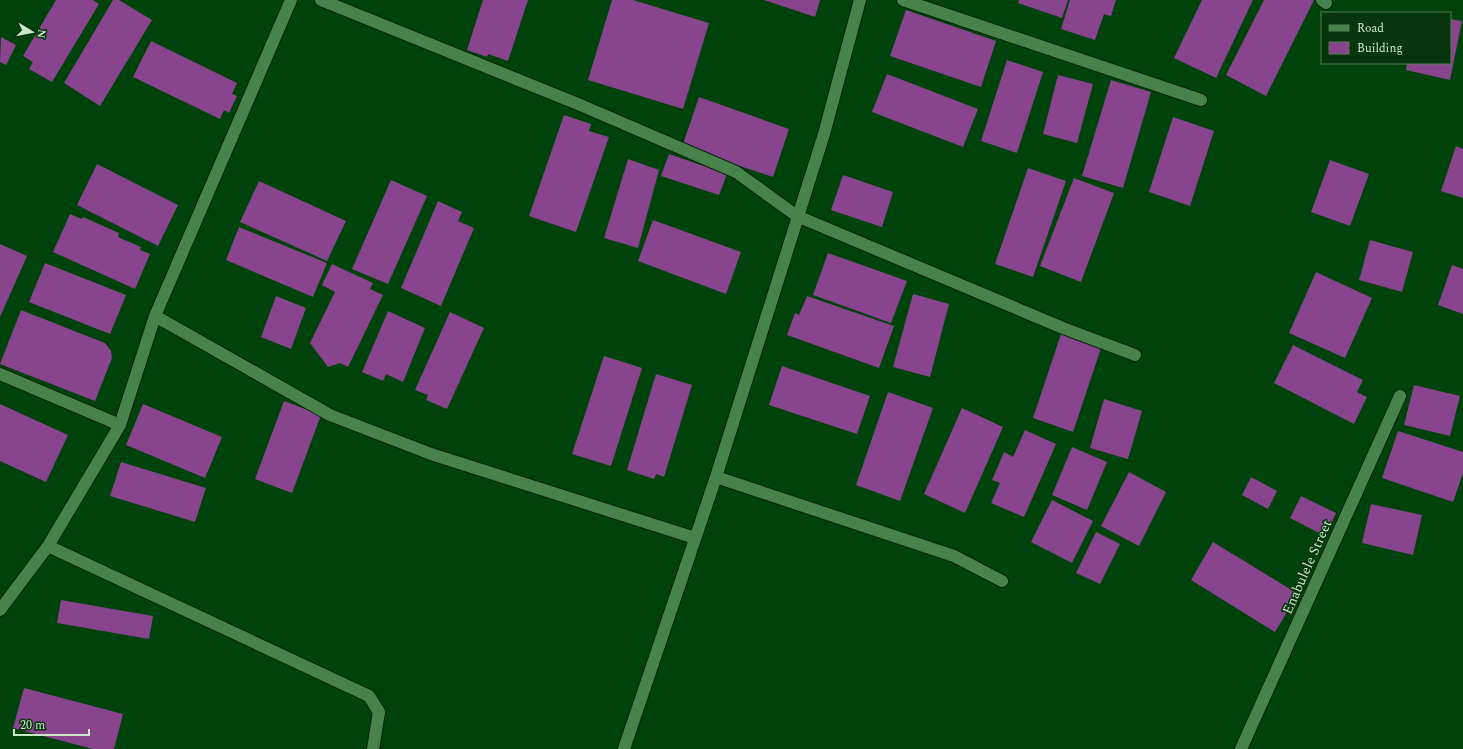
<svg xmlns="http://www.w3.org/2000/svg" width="1463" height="749" font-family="Spectral,serif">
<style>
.building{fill:#88448d}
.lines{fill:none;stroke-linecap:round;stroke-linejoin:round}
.street-casing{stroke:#052408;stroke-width:14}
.street{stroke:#49834c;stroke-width:12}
.labels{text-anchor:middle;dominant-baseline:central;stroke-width:3;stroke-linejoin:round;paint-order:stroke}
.street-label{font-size:14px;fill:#cbe9ca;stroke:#07350d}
</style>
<rect width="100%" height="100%" fill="#00420c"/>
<!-- building -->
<path class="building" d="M 56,0 L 93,0 L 99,4 L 52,82 L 29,69 L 33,62 L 23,56 Z
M 113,0 L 119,0 L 152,20 L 100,106 L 64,83 Z
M 483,0 L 528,0 L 508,61 L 488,54 L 487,57 L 467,50 Z
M 612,0 L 633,0 L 709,23 L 683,109 L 588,80 Z
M 764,0 L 820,0 L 815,17 Z
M 1019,0 L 1068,0 L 1062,18 L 1018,3 Z
M 1070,0 L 1116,0 L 1111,16 L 1104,14 L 1095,40 L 1061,29 Z
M 1202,0 L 1253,0 L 1216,78 L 1174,58 Z
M 1264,0 L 1314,0 L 1266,96 L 1226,75 Z
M 906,10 L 996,41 L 981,87 L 890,56 Z
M 1450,19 L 1462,21 L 1450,80 L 1406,70 L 1407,63 L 1450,63 Z
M 1,37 L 16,45 L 6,65 L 0,62 Z
M 151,41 L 237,83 L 232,94 L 237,96 L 229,113 L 224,110 L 220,119 L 133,77 Z
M 1007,60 L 1043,72 L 1017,153 L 981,141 Z
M 887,74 L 978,109 L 963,147 L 872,112 Z
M 1058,75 L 1093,84 L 1077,143 L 1043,134 Z
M 1111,80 L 1151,92 L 1123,188 L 1082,176 Z
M 699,97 L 789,129 L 773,177 L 682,147 Z
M 564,115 L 591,124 L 589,131 L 609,137 L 576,232 L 529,216 Z
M 1173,117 L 1214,131 L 1190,206 L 1149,192 Z
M 1456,146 L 1463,149 L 1463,198 L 1441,191 Z
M 669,154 L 727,174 L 719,195 L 661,176 Z
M 628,159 L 659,170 L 638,248 L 604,238 Z
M 1330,160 L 1369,174 L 1350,226 L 1311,212 Z
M 97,164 L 178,205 L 158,246 L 77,205 Z
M 1028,168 L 1066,181 L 1033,277 L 995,264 Z
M 843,175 L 893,192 L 882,227 L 831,210 Z
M 1074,178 L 1114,193 L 1081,282 L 1040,266 Z
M 391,180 L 427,196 L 388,284 L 352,269 Z
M 259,181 L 346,221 L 327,261 L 240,222 Z
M 438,201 L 462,212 L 458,221 L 474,228 L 441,306 L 401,288 Z
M 70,214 L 82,219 L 83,217 L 119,233 L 118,237 L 141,247 L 140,250 L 150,254 L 135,289 L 53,252 Z
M 653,220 L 741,252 L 726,294 L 638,261 Z
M 239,227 L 327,263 L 313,297 L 226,260 Z
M 1370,240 L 1413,252 L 1402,292 L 1359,280 Z
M 0,244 L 27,256 L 0,317 Z
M 828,253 L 907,281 L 891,323 L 813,295 Z
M 45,263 L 126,295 L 110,334 L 29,302 Z
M 332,264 L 373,283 L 370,289 L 383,295 L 348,367 L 340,363 L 328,367 L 310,343 L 335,292 L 322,285 Z
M 1452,265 L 1463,269 L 1463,314 L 1438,305 Z
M 1316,272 L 1372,298 L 1345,358 L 1289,333 Z
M 913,294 L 949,304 L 930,377 L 893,367 Z
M 276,296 L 306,308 L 291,349 L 261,337 Z
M 807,296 L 894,326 L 879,368 L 787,335 L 795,313 L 799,315 Z
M 21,310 L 105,343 L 111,351 L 112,358 L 95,401 L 0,364 Z
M 388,311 L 425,328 L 403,382 L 386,374 L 383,381 L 362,372 Z
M 450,312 L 484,328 L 447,409 L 426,400 L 428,395 L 415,390 Z
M 1063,328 L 1103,342 L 1073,432 L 1033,418 Z
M 1293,345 L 1363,380 L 1357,392 L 1367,397 L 1354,424 L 1274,383 Z
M 604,356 L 642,368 L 611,466 L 572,454 Z
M 782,366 L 870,396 L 857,434 L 769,405 Z
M 656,374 L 692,385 L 664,477 L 656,474 L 654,479 L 627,470 Z
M 1414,385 L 1460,396 L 1450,436 L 1404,425 Z
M 888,392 L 933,408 L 900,501 L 856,485 Z
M 1104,399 L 1142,411 L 1128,459 L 1090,448 Z
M 284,401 L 321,415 L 292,493 L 255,479 Z
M 0,404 L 68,435 L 46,482 L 0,461 Z
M 143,404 L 222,437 L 205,478 L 126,445 Z
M 962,408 L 1003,427 L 965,513 L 924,494 Z
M 1025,430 L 1056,444 L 1024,517 L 991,503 L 1000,483 L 992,480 L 1004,452 L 1013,457 Z
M 1398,431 L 1463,452 L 1463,473 L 1453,502 L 1382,478 Z
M 1072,447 L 1107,462 L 1087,510 L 1052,495 Z
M 121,462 L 206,488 L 195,522 L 110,496 Z
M 1129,472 L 1166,492 L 1139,546 L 1101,526 Z
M 1251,477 L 1277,491 L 1268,509 L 1242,495 Z
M 1301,496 L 1336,513 L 1325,536 L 1290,518 Z
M 1052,500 L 1093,521 L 1072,563 L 1031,542 Z
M 1371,504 L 1422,515 L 1413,555 L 1362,543 Z
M 1096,532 L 1120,544 L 1100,584 L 1076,573 Z
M 1213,542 L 1298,594 L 1275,632 L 1191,580 Z
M 61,600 L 153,616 L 149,639 L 57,623 Z
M 24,688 L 123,714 L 114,749 L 93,749 L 13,728 Z"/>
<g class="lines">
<!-- street casing -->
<g class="street-casing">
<path id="street" d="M 321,0 L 578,104 L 736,172 L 797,216 L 1063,328 L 1135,355
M 903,0 L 1201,100
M 1322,0 L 1326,3
M 155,316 L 330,415 L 431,454 L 695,538
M 0,374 L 120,425
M 716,477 L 954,556 L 1002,581
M 48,546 L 369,696 L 379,712 L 373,749
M 0,610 L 48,546 L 120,425 L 155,316 L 291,0
M 624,749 L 716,477 L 824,134 L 860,0
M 1241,749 L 1400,396"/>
</g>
<!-- street -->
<use href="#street" class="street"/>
</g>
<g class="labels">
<!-- street labels -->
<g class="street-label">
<text transform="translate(1307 567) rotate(-66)">Enabulele Street</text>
</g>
</g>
<!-- legend -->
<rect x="1321" y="12" width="130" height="52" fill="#07350d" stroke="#557d59"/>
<rect x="1329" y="25" width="20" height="6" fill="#49834c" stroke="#557d59"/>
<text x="1357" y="32" font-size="12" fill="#cbe9ca">Road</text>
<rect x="1329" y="42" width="20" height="12" fill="#88448d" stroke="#557d59"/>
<text x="1357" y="52" font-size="12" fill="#cbe9ca">Building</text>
<!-- north arrow -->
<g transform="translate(32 32) rotate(100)" stroke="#07350d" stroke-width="3" paint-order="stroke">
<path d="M0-3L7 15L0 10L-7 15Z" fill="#cbe9ca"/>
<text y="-6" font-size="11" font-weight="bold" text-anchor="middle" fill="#cbe9ca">N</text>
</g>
<!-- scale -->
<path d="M14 729v6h75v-6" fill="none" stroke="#cbe9ca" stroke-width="2"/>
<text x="20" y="729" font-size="12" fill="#cbe9ca" stroke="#07350d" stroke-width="3" paint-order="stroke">20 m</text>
</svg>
